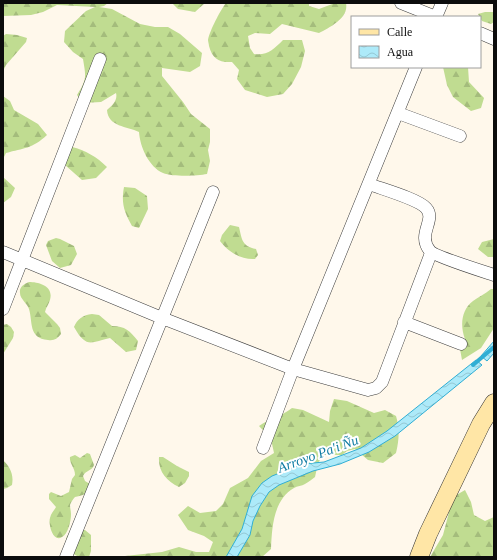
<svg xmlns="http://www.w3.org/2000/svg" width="497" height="560" font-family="Georgia,serif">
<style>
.forest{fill:url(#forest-firs)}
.water{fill:url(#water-waves);stroke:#30aed4}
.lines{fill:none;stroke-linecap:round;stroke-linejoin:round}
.stream{stroke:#30aed4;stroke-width:4}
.street-casing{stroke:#3f3f3f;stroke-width:13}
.secondary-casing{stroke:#2e2e2e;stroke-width:19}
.street{stroke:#fff;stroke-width:12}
.secondary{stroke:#ffe6a6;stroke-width:18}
.labels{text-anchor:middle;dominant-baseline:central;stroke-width:4;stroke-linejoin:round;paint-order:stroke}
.water-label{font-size:14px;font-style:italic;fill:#107ca3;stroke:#fff}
</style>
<defs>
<pattern id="forest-firs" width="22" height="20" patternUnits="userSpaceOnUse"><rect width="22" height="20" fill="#c0dc91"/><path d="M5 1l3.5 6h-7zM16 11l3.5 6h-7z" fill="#a4bc7c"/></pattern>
<pattern id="water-waves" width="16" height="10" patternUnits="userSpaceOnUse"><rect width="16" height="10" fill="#adeaf9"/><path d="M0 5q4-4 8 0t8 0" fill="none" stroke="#94c8d4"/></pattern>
</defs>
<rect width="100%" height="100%" fill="#fff8eb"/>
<!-- forest -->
<path class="forest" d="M 3,3 L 108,3 L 104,6 L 99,7 L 112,9 L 140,24 L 155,27 L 168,27 L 180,34 L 202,53 L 200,66 L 190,72 L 162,68 L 162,76 L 183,102 L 191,114 L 210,129 L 210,142 L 208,150 L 210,161 L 207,174 C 197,176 173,177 163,173 C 149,167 140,147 139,132 C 127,126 108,127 107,110 C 112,106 118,100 116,93 L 101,102 L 83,103 L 77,95 C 87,79 86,77 83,59 L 73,52 L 64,42 L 65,31 L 86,11 L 95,7 L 57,5 L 43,12 L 31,15 L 3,16 Z
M 172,3 L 205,3 L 195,12 L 178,9 Z
M 226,3 L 309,3 L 309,6 L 319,9 L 335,3 L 346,3 C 349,18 330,27 319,33 L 282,24 L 270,34 L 255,33 L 248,36 L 250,48 L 254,54 C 267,56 274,49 283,40 L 302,40 L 305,51 L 301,67 L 292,84 L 283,94 L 267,97 L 245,90 L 237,79 L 239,70 L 232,62 C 219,63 212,58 209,46 C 209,45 208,41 208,40 C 210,30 220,11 226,3 Z
M 485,12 L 494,12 L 494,22 L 491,24 L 482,21 L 478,14 Z
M 6,34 L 17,35 L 27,38 L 26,42 L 6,65 L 3,71 L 3,36 Z
M 443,67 L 468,67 L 469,82 L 484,98 L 481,108 L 471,111 L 453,97 L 447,85 Z
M 3,96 L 10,101 L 14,110 L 38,124 L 47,135 C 32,149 24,148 6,153 L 3,159 Z
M 72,147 C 85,150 97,157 107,167 L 96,178 L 82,180 L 65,165 L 62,155 Z
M 3,175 L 3,177 L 15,188 L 11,197 L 3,203 Z
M 124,187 L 135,188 L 147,196 L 148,209 L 139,228 L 132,226 C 124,212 121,203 124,187 Z
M 230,225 L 239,227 C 242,240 242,246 256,249 L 258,255 L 255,259 C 242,260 228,252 220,241 L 222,235 Z
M 56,238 L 60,239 L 74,246 L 77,254 L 71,265 L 60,268 L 52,261 L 46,245 L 48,241 Z
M 494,239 L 494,257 L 488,257 L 478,249 L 482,242 Z
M 29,282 C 39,282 54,286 50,300 C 49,304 46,307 45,312 L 57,324 L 60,328 L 61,334 C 57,339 54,341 48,340 C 28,338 33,322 29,309 C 27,303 20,299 20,293 C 19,287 24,284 29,282 Z
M 491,289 L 494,289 L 494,328 L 481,348 L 462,360 L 460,349 L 465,339 C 460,326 461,310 473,301 C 478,297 485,294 491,289 Z
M 92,314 L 99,315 L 112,326 C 125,326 130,331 138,341 L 136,350 L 126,352 L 110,338 C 90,343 86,348 74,327 C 77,319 83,315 92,314 Z
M 7,324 L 11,327 L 14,332 L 13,338 L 3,354 L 3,325 Z
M 334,399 L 347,401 L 374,413 L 385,410 L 396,416 C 400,429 399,440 396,453 L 383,463 L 368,460 L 355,449 L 347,451 L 342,455 L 324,455 L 318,463 L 315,477 C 312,479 309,482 305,484 C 302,486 297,486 294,488 C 273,500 272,528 271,549 L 262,557 L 125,557 L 125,556 L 162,552 L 179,547 L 196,552 L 209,552 L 213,542 L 204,536 L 188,530 L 178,515 L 188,506 L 200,513 L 216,511 L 223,504 L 230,488 L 248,478 L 261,461 L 274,453 L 271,439 L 259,426 C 269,419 282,416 292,408 L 303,410 L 329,422 L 330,411 Z
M 87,453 L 90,454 L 94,465 C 92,471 86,470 83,476 L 85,481 L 90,484 C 87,494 85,495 75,497 C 73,499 71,502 70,505 C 70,508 71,511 71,514 C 71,521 68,534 62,537 C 53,543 48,524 50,518 C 51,513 54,511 56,507 L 49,499 L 49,494 L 51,492 L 61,496 L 69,492 L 72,479 L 75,475 C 75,468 69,463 70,457 L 75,455 L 80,458 Z
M 159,457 L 163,457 L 177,466 L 189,472 L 189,476 L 185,483 L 179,487 C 166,481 158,471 159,457 Z
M 3,460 C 10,467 14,474 12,485 L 7,488 L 3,489 Z
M 465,490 L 471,502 L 474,515 L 485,521 L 494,517 L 494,557 L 430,557 L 443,535 L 453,497 Z
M 77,530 L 85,530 L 91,535 L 91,551 L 89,557 L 79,557 L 68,551 L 65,544 L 67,536 Z"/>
<!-- water -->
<path class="water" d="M 494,341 L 494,353 L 487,361 L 481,356 Z
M 476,360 L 482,365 L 395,436 L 369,452 L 340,464 L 313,471 L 279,485 L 269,492 L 260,506 L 253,521 L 250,535 L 237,557 L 226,557 L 242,529 L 252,496 L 262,483 L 272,476 L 303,464 L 324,462 L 361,448 L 387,431 Z"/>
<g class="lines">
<!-- stream -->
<path class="stream" d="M 473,365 L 494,347"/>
<!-- street casing -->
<g class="street-casing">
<path id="street" d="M 401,3 L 436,17
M 436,17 L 442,3
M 480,33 L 494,39
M 398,113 L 460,136
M 369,184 C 382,189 418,199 426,208 C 437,220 416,234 430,251 C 434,256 485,272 494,275
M 3,252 L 162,318 L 293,369 L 368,390 L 376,388 L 382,382 L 431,253
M 3,309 L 100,59
M 404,322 L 461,344
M 263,448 L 293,369 L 416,67
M 66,557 L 213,192"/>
</g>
<!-- secondary casing -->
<g class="secondary-casing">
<path id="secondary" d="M 419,557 L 428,534 L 481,424 L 494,403"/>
</g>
<!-- street -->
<use href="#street" class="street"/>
<!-- secondary -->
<use href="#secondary" class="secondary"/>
</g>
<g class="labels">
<!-- water labels -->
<g class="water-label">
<text transform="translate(318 454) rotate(-20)">Arroyo Pa'i Ñu</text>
</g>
</g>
<!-- border -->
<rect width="497" height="560" fill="none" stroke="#0c0c0c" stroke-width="8"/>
<!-- legend -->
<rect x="351" y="16" width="130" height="52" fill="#ffffff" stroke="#9e9e9e"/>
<rect x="359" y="29" width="20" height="6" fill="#ffe6a6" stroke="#9e9e9e"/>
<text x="387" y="36" font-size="12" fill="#0c0c0c">Calle</text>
<rect x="359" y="46" width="20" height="12" fill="url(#water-waves)" stroke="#9e9e9e"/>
<text x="387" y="56" font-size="12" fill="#0c0c0c">Agua</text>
</svg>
